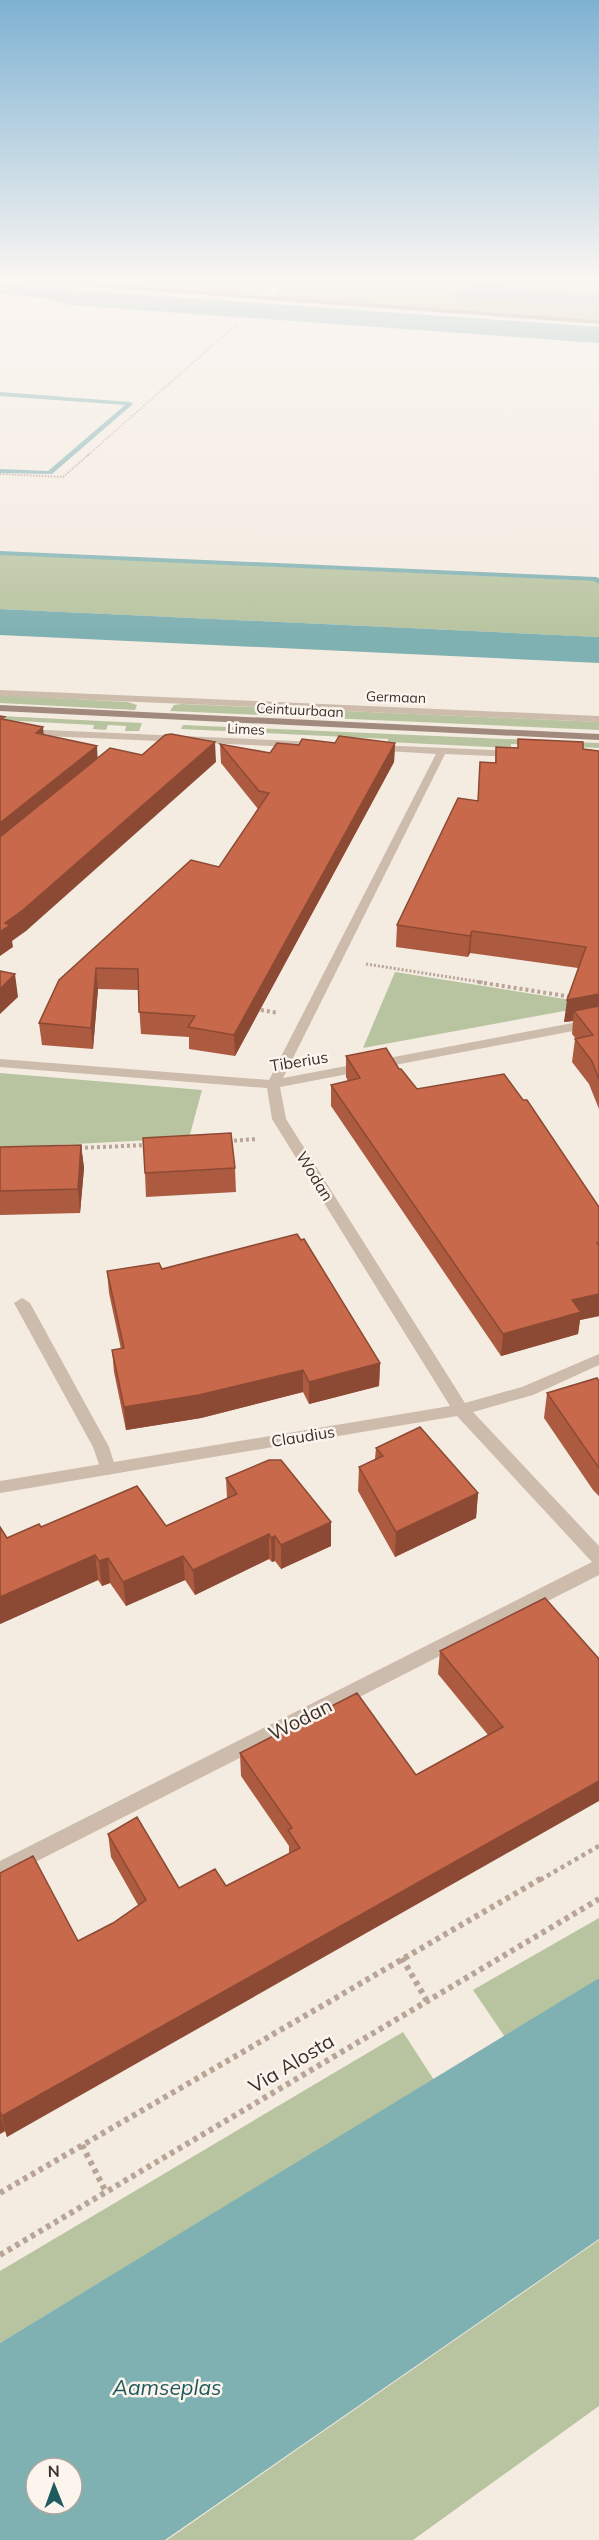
<svg xmlns="http://www.w3.org/2000/svg" width="599" height="2540" font-family="Mulish,sans-serif">
<style>
.green{fill:#b8c4a0}
.water{fill:#7fb0b2;fill-rule:evenodd}
.lines{fill:none;stroke-linecap:round;stroke-linejoin:round}
.stream{fill:#7fb0b2;fill-rule:evenodd}
.path-far5{stroke:#b9a596;stroke-width:1.5;stroke-dasharray:1.5 1.5;stroke-linecap:butt}
.path-far4{stroke:#b9a596;stroke-width:2;stroke-dasharray:1.5 1.5;stroke-linecap:butt}
.path-far3{stroke:#b9a596;stroke-width:3;stroke-dasharray:2 2;stroke-linecap:butt}
.path-far2{stroke:#b9a596;stroke-width:4;stroke-dasharray:3 3;stroke-linecap:butt}
.path-far1{stroke:#b9a596;stroke-width:4.5;stroke-dasharray:4 4;stroke-linecap:butt}
.path{stroke:#b9a596;stroke-width:6;stroke-dasharray:4.5 4.5;stroke-linecap:butt}
.lane{fill:#cdbbac;fill-rule:evenodd}
.street{fill:#cdbbac;fill-rule:evenodd}
.secondary{fill:#a18a7d;fill-rule:evenodd}
.wall{fill:#ac5a40}
.shaded-wall{fill:#8c4a34}
.building{fill:#c8694b;stroke:#8c4a34;stroke-width:1.5}
.labels{text-anchor:middle;dominant-baseline:central;stroke-width:5;stroke-linejoin:round;paint-order:stroke}
.far-street-label{font-size:14px;fill:#3b302b;stroke:#fbf5ee}
.street-label{font-size:16px;fill:#3b302b;stroke:#fbf5ee}
.near-street-label{font-size:20px;fill:#3b302b;stroke:#fbf5ee}
.near-water-label{font-size:21px;font-style:italic;fill:#1f5a5e;stroke:#fbf5ee}
</style>
<rect width="100%" height="100%" fill="#f4ebe1"/>
<!-- green -->
<path class="green" d="M 35,279 L 282,279 L 262,296 Z
M 292,279 L 485,279 L 450,297 L 599,307 L 599,320 L 272,297 Z
M 521,279 L 599,279 L 599,295 L 501,288 Z
M 0,554 L 599,581 L 599,637 L 0,609 Z
M 0,695 L 128,702 L 137,705 L 135,710 L 0,703 Z
M 182,704 L 599,722 L 599,730 L 170,711 L 174,705 Z
M 0,716 L 20,717 L 142,723 L 139,731 L 125,731 L 126,726 L 108,725 L 106,730 L 93,729 L 94,725 L 0,720 Z
M 183,725 L 599,743 L 599,748 L 511,744 L 511,748 L 388,742 L 388,739 L 181,729 Z
M 395,972 L 577,1001 L 575,1009 L 363,1048 Z
M 0,1073 L 202,1090 L 189,1138 L 0,1148 Z
M 599,1918 L 599,1978 L 505,2037 L 473,1990 Z
M 403,2032 L 434,2080 L 0,2343 L 0,2271 Z
M 599,2240 L 599,2406 L 413,2540 L 167,2540 Z"/>
<!-- water -->
<path class="water" d="M 485,279 L 521,279 L 502,288 L 599,295 L 599,307 L 449,297 Z
M 0,285 L 599,327 L 599,343 L 69,305 L 37,297 L 0,294 Z
M 0,609 L 599,637 L 599,663 L 0,635 Z
M 599,1978 L 599,2239 L 165,2540 L 0,2540 L 0,2343 ZM 36,2468 L 72,2468 L 72,2504 L 36,2504 Z"/>
<g class="lines">
<!-- stream -->
<path class="stream" d="M 0,392 L 130,402 L 133,404 L 52,474 L 0,473 L 0,469 L 48,471 L 125,405 L 0,396 Z
M 0,551 L 596,577 L 599,578 L 599,584 L 594,581 L 0,555 Z"/>
<!-- path-far5 -->
<path class="path-far5" d="M 87,456 L 238,323"/>
<!-- path-far4 -->
<path class="path-far4" d="M 0,474 L 63,477 L 89,454"/>
<!-- path-far3 -->
<path class="path-far3" d="M 366,964 L 487,983"/>
<!-- path-far2 -->
<path class="path-far2" d="M 478,982 L 572,997
M 255,1009 L 278,1013
M 228,1141 L 257,1139
M 79,1148 L 146,1145"/>
<!-- path-far1 -->
<path class="path-far1" d="M 540,1880 L 599,1846"/>
<!-- path -->
<path class="path" d="M 402,1958 L 427,2001
M 82,2145 L 106,2192
M 0,2193 L 542,1878
M 0,2255 L 599,1899"/>
<!-- lane -->
<path class="lane" d="M 22,1298 L 30,1303 L 109,1447 L 116,1469 L 114,1473 L 108,1475 L 102,1473 L 93,1447 L 14,1303 Z"/>
<!-- street -->
<path class="street" d="M 0,690 L 599,716 L 599,722 L 0,696 Z
M 0,728 L 318,742 L 323,745 L 318,748 L 0,734 Z
M 375,745 L 515,751 L 520,754 L 515,757 L 445,754 L 283,1078 L 599,1018 L 599,1026 L 280,1087 L 286,1119 L 465,1403 L 522,1387 L 599,1354 L 599,1365 L 533,1395 L 473,1412 L 599,1546 L 599,1575 L 0,1880 L 0,1861 L 592,1562 L 457,1416 L 0,1493 L 0,1481 L 450,1406 L 272,1119 L 267,1088 L 0,1067 L 0,1059 L 269,1080 L 436,754 L 371,750 L 371,746 Z"/>
<!-- secondary -->
<path class="secondary" d="M 31,279 L 599,320 L 599,324 L 0,280 Z
M 0,705 L 599,734 L 599,740 L 0,711 Z"/>
</g>
<!-- wall -->
<path class="wall" d="M 518,739 L 599,751 L 599,1109 L 589,1084 L 572,1062 L 575,1039 L 576,1039 L 572,1034 L 573,1021 L 564,1022 L 578,968 L 470,953 L 468,957 L 396,947 L 397,925 L 478,801 L 495,763 L 496,747 L 518,748 Z
M 335,743 L 395,743 L 394,762 L 235,1056 L 189,1049 L 189,1037 L 141,1034 L 138,990 L 98,989 L 93,1049 L 42,1045 L 39,1023 L 59,980 L 219,867 L 258,809 L 221,763 L 220,744 L 270,753 L 299,745 Z
M 346,1056 L 399,1069 L 417,1089 L 599,1207 L 599,1316 L 580,1320 L 578,1334 L 501,1356 L 331,1106 L 331,1085 L 348,1081 L 346,1077 Z
M 81,1145 L 84,1168 L 80,1213 L 0,1215 L 0,1191 Z
M 235,1168 L 236,1192 L 146,1197 L 145,1173 Z
M 162,1269 L 380,1363 L 379,1386 L 309,1404 L 303,1392 L 201,1418 L 126,1430 L 114,1372 L 112,1350 L 121,1349 L 109,1293 L 107,1271 Z
M 599,1381 L 599,1496 L 593,1490 L 544,1418 L 547,1393 Z
M 376,1448 L 478,1493 L 476,1518 L 395,1557 L 358,1491 L 359,1467 L 375,1459 Z
M 226,1478 L 331,1546 L 281,1569 L 275,1561 L 272,1562 L 269,1559 L 195,1595 L 185,1580 L 126,1606 L 110,1583 L 102,1586 L 98,1580 L 0,1624 L 0,1527 L 7,1538 L 41,1527 L 166,1526 L 227,1498 Z
M 440,1651 L 599,1659 L 7,2137 L 5,2131 L 0,2134 L 0,1873 L 78,1941 L 113,1923 L 138,1905 L 111,1857 L 108,1834 L 179,1888 L 226,1886 L 289,1854 L 289,1846 L 241,1776 L 240,1753 L 416,1775 L 488,1735 L 438,1674 Z"/>
<!-- shaded-wall -->
<path class="shaded-wall" d="M 43,727 L 45,747 L 36,733 Z
M 215,742 L 216,762 L 26,931 L 12,941 L 13,947 L 0,956 L 0,932 L 5,923 Z
M 395,743 L 394,762 L 235,1056 L 234,1035 Z
M 97,746 L 98,766 L 0,846 L 0,823 Z
M 472,931 L 470,953 L 468,957 L 470,936 Z
M 96,968 L 98,989 L 93,1049 L 91,1028 Z
M 15,974 L 18,997 L 0,1014 L 0,989 Z
M 599,994 L 599,1012 L 574,1011 L 573,1021 L 564,1022 L 567,1000 Z
M 81,1145 L 84,1168 L 80,1213 L 78,1189 Z
M 599,1294 L 599,1316 L 580,1320 L 578,1334 L 501,1356 L 503,1334 L 572,1300 Z
M 380,1363 L 379,1386 L 309,1404 L 309,1382 Z
M 303,1370 L 303,1392 L 201,1418 L 126,1430 L 124,1407 Z
M 478,1493 L 476,1518 L 395,1557 L 396,1532 Z
M 331,1522 L 331,1546 L 281,1569 L 281,1545 Z
M 269,1534 L 269,1559 L 195,1595 L 193,1570 Z
M 275,1536 L 275,1561 L 272,1562 L 271,1538 Z
M 95,1555 L 98,1580 L 0,1624 L 0,1597 Z
M 183,1556 L 185,1580 L 126,1606 L 123,1582 Z
M 108,1558 L 110,1583 L 102,1586 L 99,1561 Z
M 599,1781 L 599,1801 L 7,2137 L 2,2116 Z
M 0,2111 L 5,2131 L 0,2134 Z"/>
<!-- building -->
<path class="building" d="M 0,716 L 5,717 L 2,719 L 43,727 L 36,733 L 97,746 L 0,823 Z
M 171,734 L 215,742 L 23,910 L 5,923 L 10,925 L 0,932 L 0,837 L 110,748 L 142,755 L 165,735 Z
M 339,736 L 395,743 L 234,1035 L 188,1027 L 195,1016 L 139,1012 L 138,969 L 96,968 L 91,1028 L 39,1023 L 59,980 L 191,860 L 219,867 L 269,793 L 259,791 L 220,744 L 270,753 L 277,743 L 299,745 L 302,739 L 335,743 Z
M 518,739 L 583,742 L 583,749 L 599,751 L 599,994 L 567,1000 L 586,947 L 472,931 L 470,936 L 397,925 L 458,798 L 478,801 L 480,762 L 496,763 L 496,747 L 518,748 Z
M 0,971 L 15,974 L 0,989 Z
M 599,1006 L 599,1079 L 592,1061 L 575,1039 L 593,1035 L 574,1011 Z
M 386,1048 L 399,1069 L 401,1069 L 417,1089 L 504,1074 L 523,1100 L 527,1100 L 599,1207 L 599,1242 L 597,1243 L 599,1246 L 599,1294 L 572,1300 L 581,1312 L 503,1334 L 331,1085 L 360,1078 L 346,1056 Z
M 231,1133 L 235,1168 L 145,1173 L 143,1138 Z
M 81,1145 L 78,1189 L 0,1191 L 0,1147 Z
M 297,1234 L 301,1240 L 304,1239 L 380,1363 L 309,1382 L 303,1370 L 199,1395 L 124,1407 L 112,1350 L 124,1348 L 107,1271 L 159,1263 L 162,1269 Z
M 597,1378 L 599,1381 L 599,1468 L 547,1393 Z
M 420,1427 L 478,1493 L 396,1532 L 359,1467 L 383,1456 L 376,1448 Z
M 269,1460 L 281,1460 L 331,1522 L 281,1545 L 275,1536 L 271,1538 L 269,1534 L 193,1570 L 183,1556 L 123,1582 L 108,1558 L 99,1561 L 95,1555 L 0,1597 L 0,1527 L 7,1538 L 39,1524 L 41,1527 L 137,1486 L 166,1526 L 237,1494 L 226,1478 Z
M 545,1598 L 599,1659 L 599,1781 L 2,2116 L 0,2111 L 0,1873 L 33,1856 L 78,1941 L 113,1923 L 146,1900 L 108,1834 L 137,1817 L 179,1888 L 215,1869 L 226,1886 L 300,1848 L 288,1830 L 292,1828 L 240,1753 L 357,1693 L 416,1775 L 503,1727 L 440,1651 Z"/>
<!-- sky -->
<linearGradient id="sky" x2="0" y2="1"><stop stop-color="#7eb2d2"/><stop offset="0.44" stop-color="#faf6f2"/><stop offset="1" stop-color="#faf6f2" stop-opacity="0"/></linearGradient>
<rect width="599" height="635" fill="url(#sky)"/>
<g class="labels">
<!-- far-street labels -->
<g class="far-street-label">
<text transform="translate(396 697) rotate(2)">Germaan</text>
<text transform="translate(300 710) rotate(3)">Ceintuurbaan</text>
<text transform="translate(246 729) rotate(2)">Limes</text>
</g>
<!-- street labels -->
<g class="street-label">
<text transform="translate(299 1061) rotate(-9)">Tiberius</text>
<text transform="translate(315 1176) rotate(58)">Wodan</text>
<text transform="translate(303 1436) rotate(-9)">Claudius</text>
</g>
<!-- near-street labels -->
<g class="near-street-label">
<text transform="translate(300 1719) rotate(-27)">Wodan</text>
<text transform="translate(291 2063) rotate(-31)">Via Alosta</text>
</g>
<!-- near-water labels -->
<g class="near-water-label">
<text x="167" y="2387">Aamseplas</text>
</g>
</g>
<!-- north arrow -->
<g transform="translate(54 2486) rotate(359)"><circle r="28" fill="#fbf5ee" stroke="#aea6a0" stroke-width="1.5"/>
<path d="M0-4.5L10 22L0 15L-10 22Z" fill="#1f5a5e"/>
<text y="-9" font-size="16" font-weight="bold" text-anchor="middle" fill="#3b302b">N</text>
</g>
</svg>
